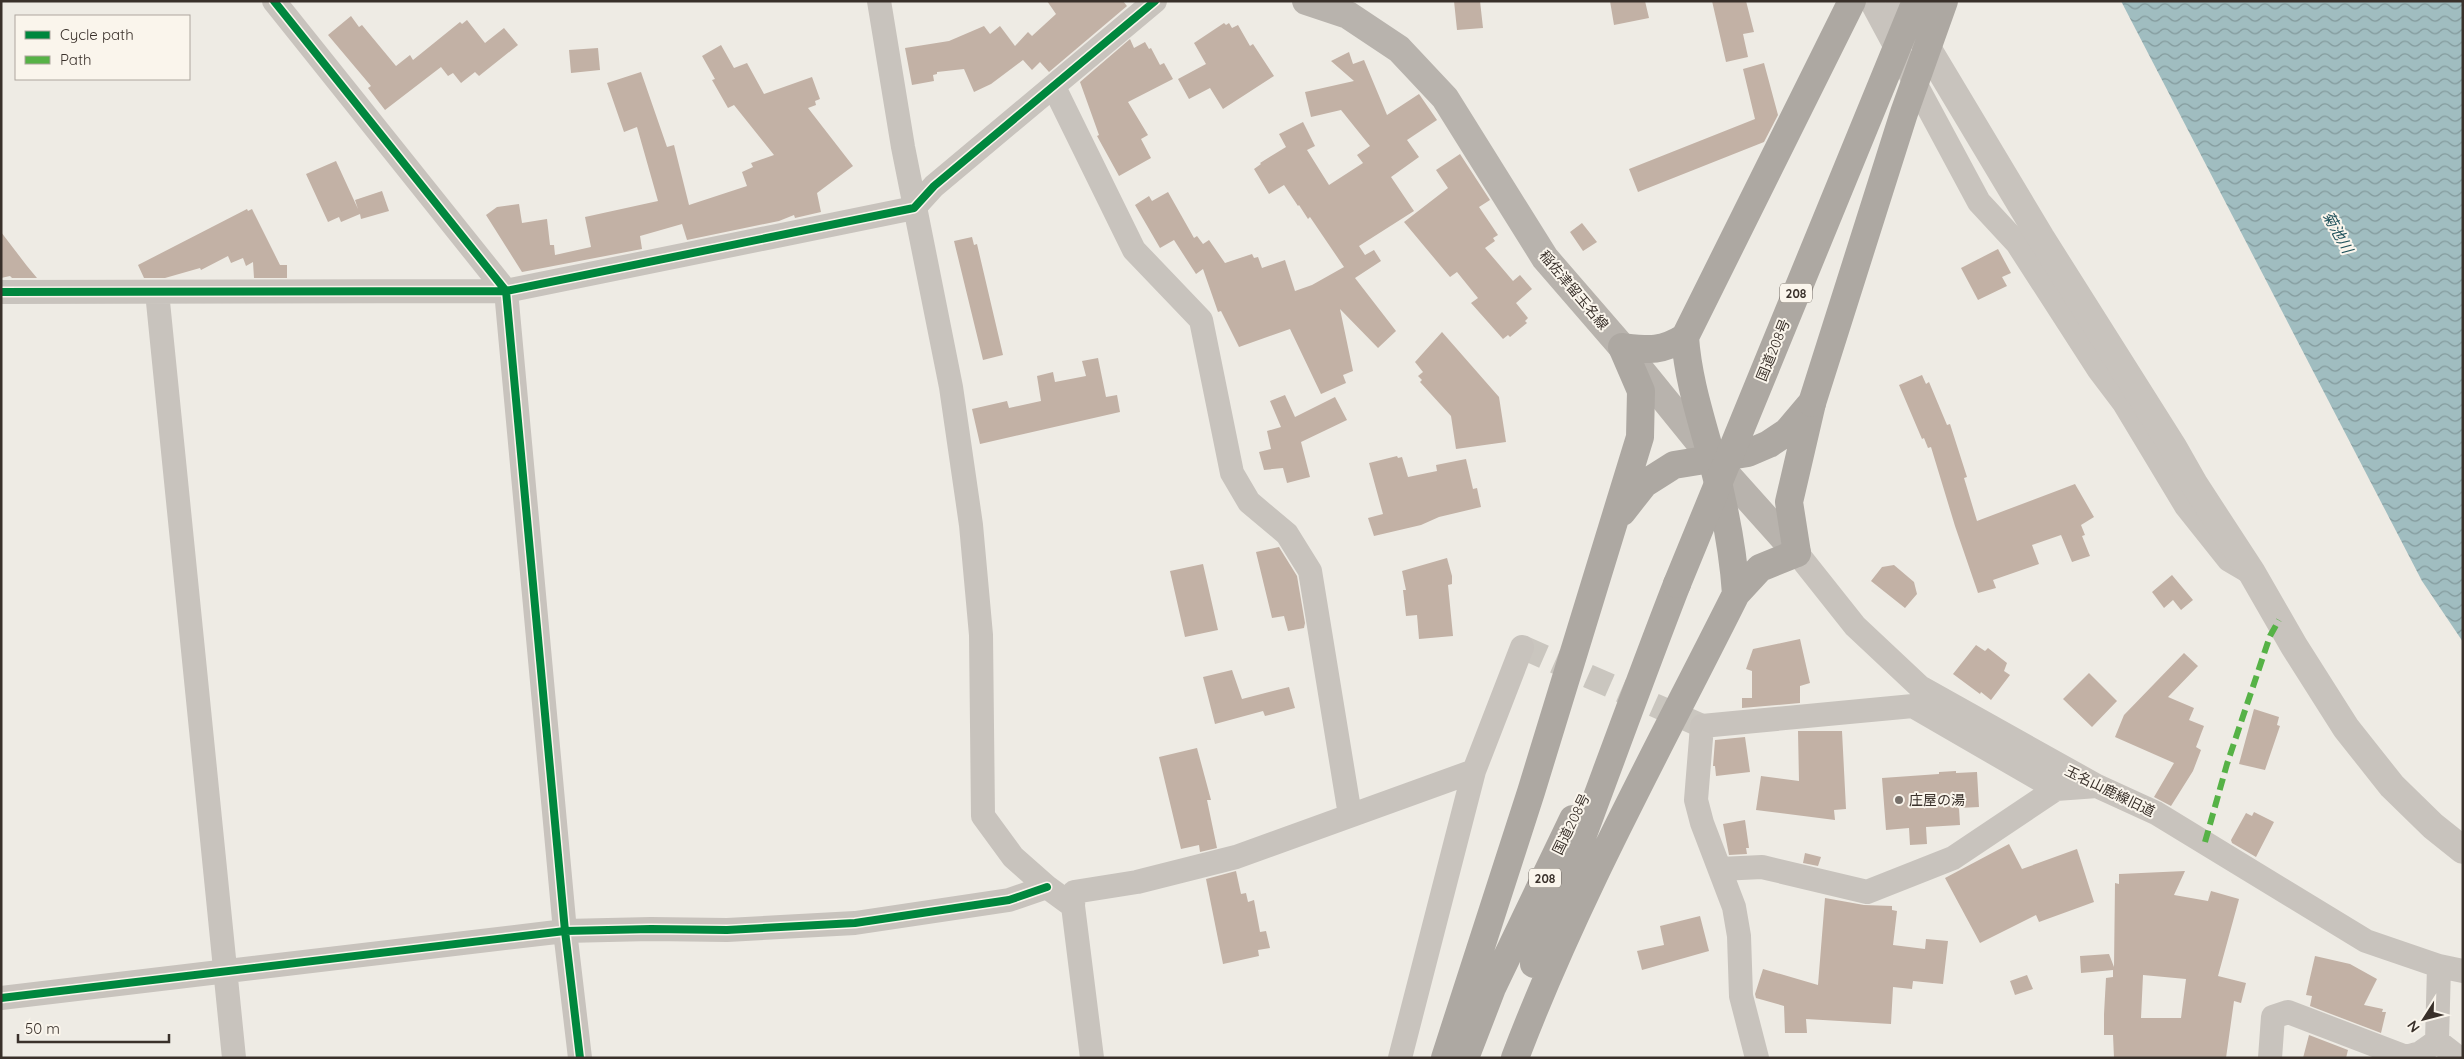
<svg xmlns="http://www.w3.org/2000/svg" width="2464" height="1059" font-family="Quicksand,'Noto Sans JP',sans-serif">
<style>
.water{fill:url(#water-waves)}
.building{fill:#c2b1a5;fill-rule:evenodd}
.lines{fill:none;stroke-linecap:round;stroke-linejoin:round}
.minor-tunnel{stroke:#cac6bf;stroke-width:24;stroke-dasharray:24 12;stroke-linecap:butt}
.minor{stroke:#c8c3bd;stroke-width:24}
.tertiary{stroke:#c8c3bd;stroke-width:28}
.secondary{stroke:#b8b3ad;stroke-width:28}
.trunk{stroke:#ada8a2;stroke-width:28}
.trunk-bridge{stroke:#ada8a2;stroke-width:28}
.quiet{stroke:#56b246;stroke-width:6;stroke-dasharray:12 6;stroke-linecap:butt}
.cycleway-casing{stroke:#faf5ec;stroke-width:11}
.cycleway{stroke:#00873e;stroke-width:8}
.poi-dot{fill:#78716b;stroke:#faf5ec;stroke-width:2}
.labels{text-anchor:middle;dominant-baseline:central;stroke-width:4;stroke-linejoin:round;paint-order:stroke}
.shield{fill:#faf5ec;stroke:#736b64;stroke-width:1}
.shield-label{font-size:12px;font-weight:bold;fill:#39302a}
.street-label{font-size:14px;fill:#39302a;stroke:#faf5ec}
.poi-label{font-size:14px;fill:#39302a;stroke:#faf5ec;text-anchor:start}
.water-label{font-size:15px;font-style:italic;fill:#1f515b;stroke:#faf5ec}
</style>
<defs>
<pattern id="water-waves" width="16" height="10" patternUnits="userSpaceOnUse" patternTransform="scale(1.25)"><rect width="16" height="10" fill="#a0bdc0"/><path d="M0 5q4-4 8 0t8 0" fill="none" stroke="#839a9c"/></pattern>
</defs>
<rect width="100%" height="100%" fill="#eeebe4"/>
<!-- water -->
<path class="water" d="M 2121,1 L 2463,1 L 2463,642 L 2422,581 Z"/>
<!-- building -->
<path class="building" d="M 1047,1 L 1123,1 L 1127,6 L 1049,72 L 1040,62 L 1032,70 L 1023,60 L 991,84 L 974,92 L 964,69 L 937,72 L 937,74 L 933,75 L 934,81 L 912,85 L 905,48 L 949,41 L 984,26 L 990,34 L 1000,26 L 1015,46 L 1028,32 L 1032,36 L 1056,14 Z
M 1454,1 L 1480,1 L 1483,28 L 1457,30 Z
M 1610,1 L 1645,1 L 1649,18 L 1614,25 Z
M 1712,1 L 1746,1 L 1754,32 L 1743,34 L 1748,57 L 1726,62 Z
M 351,16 L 359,27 L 362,25 L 396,66 L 410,55 L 413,60 L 460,22 L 462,24 L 467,20 L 485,43 L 504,28 L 518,45 L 479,76 L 475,72 L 461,83 L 453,73 L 448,76 L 441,67 L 385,110 L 368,88 L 371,86 L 328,35 Z
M 1224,23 L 1226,25 L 1229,23 L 1232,28 L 1238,25 L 1250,46 L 1253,44 L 1274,76 L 1223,109 L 1210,88 L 1189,99 L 1178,79 L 1206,64 L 1194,43 Z
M 1130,39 L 1134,48 L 1145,42 L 1149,49 L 1151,48 L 1160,65 L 1164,63 L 1173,79 L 1128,102 L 1148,135 L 1141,139 L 1151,158 L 1119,176 L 1097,136 L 1099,135 L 1080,82 Z
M 721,45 L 734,68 L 747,63 L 764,94 L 812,77 L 820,99 L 815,101 L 816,105 L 808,108 L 853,166 L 817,193 L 821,212 L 795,218 L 794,215 L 779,221 L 687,240 L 682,224 L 640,236 L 642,249 L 522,272 L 486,215 L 497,207 L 519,204 L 522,223 L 547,219 L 550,245 L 554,245 L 555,255 L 591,247 L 585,217 L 658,201 L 637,127 L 624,132 L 607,83 L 641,72 L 667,147 L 674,145 L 689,205 L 747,186 L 742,172 L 753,167 L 751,163 L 774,155 L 734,105 L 728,108 L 712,80 L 715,79 L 702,56 Z
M 598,48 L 600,70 L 571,73 L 569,50 Z
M 1349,52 L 1353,64 L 1364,60 L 1387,115 L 1419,94 L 1437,120 L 1407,140 L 1419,157 L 1391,177 L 1414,211 L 1359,246 L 1365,255 L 1374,250 L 1381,261 L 1355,278 L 1396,331 L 1378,348 L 1340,309 L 1353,371 L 1343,375 L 1346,383 L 1321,394 L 1290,329 L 1239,347 L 1221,311 L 1218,312 L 1203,269 L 1196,274 L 1174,240 L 1160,248 L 1135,205 L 1149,196 L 1152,201 L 1168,192 L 1194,238 L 1197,236 L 1203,244 L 1209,240 L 1225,263 L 1252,254 L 1254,258 L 1258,257 L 1262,268 L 1285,260 L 1295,291 L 1312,285 L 1344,267 L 1310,217 L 1308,219 L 1299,205 L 1298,206 L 1284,185 L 1269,194 L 1254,169 L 1261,164 L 1260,163 L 1286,147 L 1279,134 L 1303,122 L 1315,146 L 1307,150 L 1329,185 L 1363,163 L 1357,155 L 1370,146 L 1341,110 L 1311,117 L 1305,92 L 1354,81 L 1331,61 Z
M 1764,63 L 1778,115 L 1764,142 L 1638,192 L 1629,169 L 1755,119 L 1743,69 Z
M 1460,154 L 1490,200 L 1479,207 L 1498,235 L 1493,238 L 1495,241 L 1485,248 L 1513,281 L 1520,275 L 1532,289 L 1516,303 L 1528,318 L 1525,321 L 1527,323 L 1510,337 L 1508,335 L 1503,339 L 1471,303 L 1478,298 L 1457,272 L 1450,277 L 1404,222 L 1448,188 L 1436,170 Z
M 336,161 L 358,209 L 355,200 L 382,191 L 389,211 L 361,219 L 360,214 L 341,222 L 339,217 L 328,222 L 306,174 Z
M 247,209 L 248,211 L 252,209 L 280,265 L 287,265 L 287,278 L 254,278 L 253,262 L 246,266 L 243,258 L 231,263 L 228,256 L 201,270 L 200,268 L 165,278 L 144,278 L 138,265 Z
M 1582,223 L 1597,242 L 1583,251 L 1570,232 Z
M 1,232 L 27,266 L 37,278 L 12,278 L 10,276 L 1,278 Z
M 972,237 L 974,245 L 977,244 L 1003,355 L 983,360 L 954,241 Z
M 1998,249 L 2011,273 L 2002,277 L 2007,286 L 1978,300 L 1961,268 Z
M 1442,332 L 1499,397 L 1506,442 L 1456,449 L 1451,416 L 1420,382 L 1422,380 L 1418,376 L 1423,372 L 1415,362 Z
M 1098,358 L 1106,397 L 1117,395 L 1120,412 L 980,444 L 972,409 L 1007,401 L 1009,408 L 1041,401 L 1037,376 L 1053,372 L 1055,382 L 1086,376 L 1082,361 Z
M 1922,375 L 1926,384 L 1929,382 L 1947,425 L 1950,424 L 1967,477 L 1964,478 L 1977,521 L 2075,484 L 2094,517 L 2081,525 L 2085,535 L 2082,536 L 2090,556 L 2072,562 L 2061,535 L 2032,545 L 2039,564 L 1993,580 L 1996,588 L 1978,593 L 1955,526 L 1931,447 L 1928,448 L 1924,438 L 1922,439 L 1899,385 Z
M 1285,395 L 1295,417 L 1335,397 L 1347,420 L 1301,442 L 1310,477 L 1287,483 L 1283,468 L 1264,470 L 1259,452 L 1271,449 L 1267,431 L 1281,427 L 1270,401 Z
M 1397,456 L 1398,458 L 1402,457 L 1408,477 L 1437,471 L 1436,465 L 1466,459 L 1473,489 L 1477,488 L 1481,507 L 1439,517 L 1421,525 L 1374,536 L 1368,518 L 1383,514 L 1369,463 Z
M 1279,547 L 1297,576 L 1305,623 L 1304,628 L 1288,631 L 1284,616 L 1272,618 L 1256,552 Z
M 1447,558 L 1452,576 L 1452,584 L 1448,585 L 1453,636 L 1419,639 L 1417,615 L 1406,616 L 1403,590 L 1406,590 L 1402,571 Z
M 1203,564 L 1218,630 L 1185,637 L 1170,571 Z
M 1894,565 L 1914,582 L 1917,594 L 1905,608 L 1871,581 L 1882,567 Z
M 2172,575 L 2193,600 L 2181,610 L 2173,600 L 2164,608 L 2152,592 Z
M 1800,639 L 1810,683 L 1800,686 L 1800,703 L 1742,708 L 1742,698 L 1752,698 L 1752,671 L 1746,669 L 1753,649 Z
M 1976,645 L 1985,651 L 1988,648 L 2007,663 L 2004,671 L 2010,675 L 1991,700 L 1981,692 L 1980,694 L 1953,674 Z
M 2184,653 L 2198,666 L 2168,697 L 2194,708 L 2189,720 L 2204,726 L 2196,747 L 2201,750 L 2193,771 L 2171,806 L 2154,797 L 2174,763 L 2115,737 L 2124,715 Z
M 1232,670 L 1242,699 L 1289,687 L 1295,708 L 1265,716 L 1263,711 L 1215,724 L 1203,677 Z
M 2089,673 L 2117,701 L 2092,727 L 2063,699 Z
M 2254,709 L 2279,717 L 2277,725 L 2280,726 L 2265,770 L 2239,764 Z
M 1798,731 L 1842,731 L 1846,809 L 1834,810 L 1835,820 L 1756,810 L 1761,776 L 1799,781 Z
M 1745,737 L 1750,772 L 1716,776 L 1715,766 L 1713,766 L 1715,740 Z
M 1197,748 L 1211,800 L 1207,800 L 1217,848 L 1200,852 L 1199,845 L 1181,849 L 1159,757 Z
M 1956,771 L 1956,773 L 1977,772 L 1979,807 L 1959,808 L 1960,825 L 1926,827 L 1927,844 L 1910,845 L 1909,828 L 1886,830 L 1882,778 L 1939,774 L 1939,772 Z
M 2254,812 L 2274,822 L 2256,857 L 2232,843 L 2231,840 L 2246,813 L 2252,816 Z
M 1745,820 L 1749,848 L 1746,848 L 1747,854 L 1729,855 L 1723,824 Z
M 2009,844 L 2022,869 L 2077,849 L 2094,902 L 2039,922 L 2036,915 L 1980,943 L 1945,878 Z
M 1805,853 L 1821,857 L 1818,866 L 1803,863 Z
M 1236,871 L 1241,894 L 1246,893 L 1248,902 L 1254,900 L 1260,932 L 1266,931 L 1270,948 L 1258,950 L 1259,956 L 1223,964 L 1206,879 Z
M 2185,871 L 2174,895 L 2208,901 L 2211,891 L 2239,899 L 2218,976 L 2246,983 L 2241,1003 L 2234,1001 L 2226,1058 L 2114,1058 L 2113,1035 L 2104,1035 L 2104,1014 L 2106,978 L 2113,977 L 2113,970 L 2081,973 L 2080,956 L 2109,954 L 2114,967 L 2115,883 L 2119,884 L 2119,874 ZM 2143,975 L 2186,979 L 2181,1018 L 2141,1018 Z
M 1825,898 L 1864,905 L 1892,906 L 1892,910 L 1897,911 L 1893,945 L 1925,949 L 1926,939 L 1948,941 L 1943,984 L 1913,981 L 1912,989 L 1893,987 L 1891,1024 L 1806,1019 L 1807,1033 L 1785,1033 L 1784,1006 L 1756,998 L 1755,994 L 1763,969 L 1818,985 Z
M 1700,916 L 1709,951 L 1642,970 L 1637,951 L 1664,945 L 1660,926 Z
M 2315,956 L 2350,964 L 2377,979 L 2364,1005 L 2383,1009 L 2382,1012 L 2386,1012 L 2381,1033 L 2310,1006 L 2312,996 L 2306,995 Z
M 2027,975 L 2033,989 L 2015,995 L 2010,981 Z
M 2309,1035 L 2348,1050 L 2346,1058 L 2303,1058 Z"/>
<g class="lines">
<!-- minor-tunnel -->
<path class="minor-tunnel" d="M 1522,647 L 1702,726"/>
<!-- minor -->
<path class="minor" d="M 274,1 L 506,291 L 565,931 L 580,1058
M 879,1 L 903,147 L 951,387 L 971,525 L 981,635 L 983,816 L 1013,857 L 1047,887 L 1073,906
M 1871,1 L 1979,202 L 2017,243 L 2099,370 L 2124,403 L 2186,506 L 2229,560 L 2246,570
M 1054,87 L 1134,250 L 1201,320 L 1232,473 L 1249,502 L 1287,534 L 1310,571 L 1350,815
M 1,292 L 506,291 L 914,208 L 934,186 L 1155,1
M 157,292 L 234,1058
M 1797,553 L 1855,626 L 1920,687 L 2097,786 L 2156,813 L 2366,941 L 2439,966 L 2463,971
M 1720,869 L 1762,867 L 1867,892 L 1953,858 L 2056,789
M 1,998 L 565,931 L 651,929 L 727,930 L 855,923 L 1009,900 L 1047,887
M 2437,1041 L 2439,966
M 2437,1041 L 2459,1058
M 1092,1058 L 1073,906 L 1074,892 L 1137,882 L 1236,857 L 1474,771
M 1400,1058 L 1474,771 L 1522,647
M 1757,1058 L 1741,996 L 1739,936 L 1734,907 L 1702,823 L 1696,800 L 1702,726 L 1913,706 L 2056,789 L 2097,786
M 2270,1058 L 2273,1017 L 2288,1012 L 2406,1057 L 2420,1053 L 2437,1041"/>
<!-- tertiary -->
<path class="tertiary" d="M 1899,1 L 2041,238 L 2173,447 L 2194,484 L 2252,573 L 2294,646 L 2346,728 L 2392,786 L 2433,826 L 2463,850"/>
<!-- secondary -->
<path class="secondary" d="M 1306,1 L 1348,15 L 1399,49 L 1445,98 L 1545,258 L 1622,347 L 1712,458 L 1797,553"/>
<!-- trunk -->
<path class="trunk" d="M 1685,337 C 1688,380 1701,418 1712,459 C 1724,504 1733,548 1736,594
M 1622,347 C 1649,350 1661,352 1685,337 L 1852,1
M 1622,512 L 1644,484 L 1674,465 L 1748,453 L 1769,444 L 1787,432 L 1809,406
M 1534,964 C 1583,838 1628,710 1677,584
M 1445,1058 L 1531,792 L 1640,437 L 1641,391 L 1622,347
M 1465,1058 L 1492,988 L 1573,819
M 1515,1058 C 1576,897 1659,748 1736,594 L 1760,568 L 1797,553 L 1789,502 L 1812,403"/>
<!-- trunk-bridge -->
<path class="trunk-bridge" d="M 1812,403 L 1904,113 L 1944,1
M 1677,584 L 1916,1"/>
<!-- quiet -->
<path class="quiet" d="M 2205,842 L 2227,764 L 2270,636 L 2279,620"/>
<!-- cycleway casing -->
<g class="cycleway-casing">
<path id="cycleway" d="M 274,1 L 506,291 L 565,931 L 580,1058
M 1,292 L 506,291 L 914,208 L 934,186 L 1155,1
M 1,998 L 565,931 L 651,929 L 727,930 L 855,923 L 1009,900 L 1047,887"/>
</g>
<!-- cycleway -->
<use href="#cycleway" class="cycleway"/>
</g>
<!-- markers -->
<circle class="poi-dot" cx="1899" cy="800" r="5"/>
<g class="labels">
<!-- shield labels -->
<g class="shield">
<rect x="1780" y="283.5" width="32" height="19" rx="4"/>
<rect x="1529" y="868.5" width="32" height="19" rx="4"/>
</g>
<g class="shield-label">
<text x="1796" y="293">208</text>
<text x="1545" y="878">208</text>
</g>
<!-- street labels -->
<g class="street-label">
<text transform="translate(1574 290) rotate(50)">稲佐津留玉名線</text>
<text transform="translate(1773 350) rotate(-68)">国道208号</text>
<text transform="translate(2110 791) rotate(26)">玉名山鹿線旧道</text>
<text transform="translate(1571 824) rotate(-64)">国道208号</text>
</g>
<!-- poi labels -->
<g class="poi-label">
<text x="1909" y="800">庄屋の湯</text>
</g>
<!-- water labels -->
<g class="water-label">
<text transform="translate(2338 232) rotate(61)">菊池川</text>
</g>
</g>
<!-- border -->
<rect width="2464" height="1059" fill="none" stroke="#39302a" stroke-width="5"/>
<!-- legend -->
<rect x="15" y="15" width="175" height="65" fill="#faf5ec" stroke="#ada69e"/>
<rect x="25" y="31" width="25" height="8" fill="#00873e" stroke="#ada69e"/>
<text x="60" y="40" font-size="15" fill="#39302a">Cycle path</text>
<rect x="25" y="56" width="25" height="8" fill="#56b246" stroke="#ada69e"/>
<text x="60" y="65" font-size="15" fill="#39302a">Path</text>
<!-- north arrow -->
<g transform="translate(2424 1019) rotate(234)" stroke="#faf5ec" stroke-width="4" paint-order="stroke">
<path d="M0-4L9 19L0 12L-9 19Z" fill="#39302a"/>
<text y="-8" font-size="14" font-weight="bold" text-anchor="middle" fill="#39302a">N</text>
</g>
<!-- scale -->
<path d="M18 1034v8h151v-8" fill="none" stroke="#39302a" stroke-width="2.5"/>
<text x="25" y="1034" font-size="15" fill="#39302a" stroke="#faf5ec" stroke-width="4" paint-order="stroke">50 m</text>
</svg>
